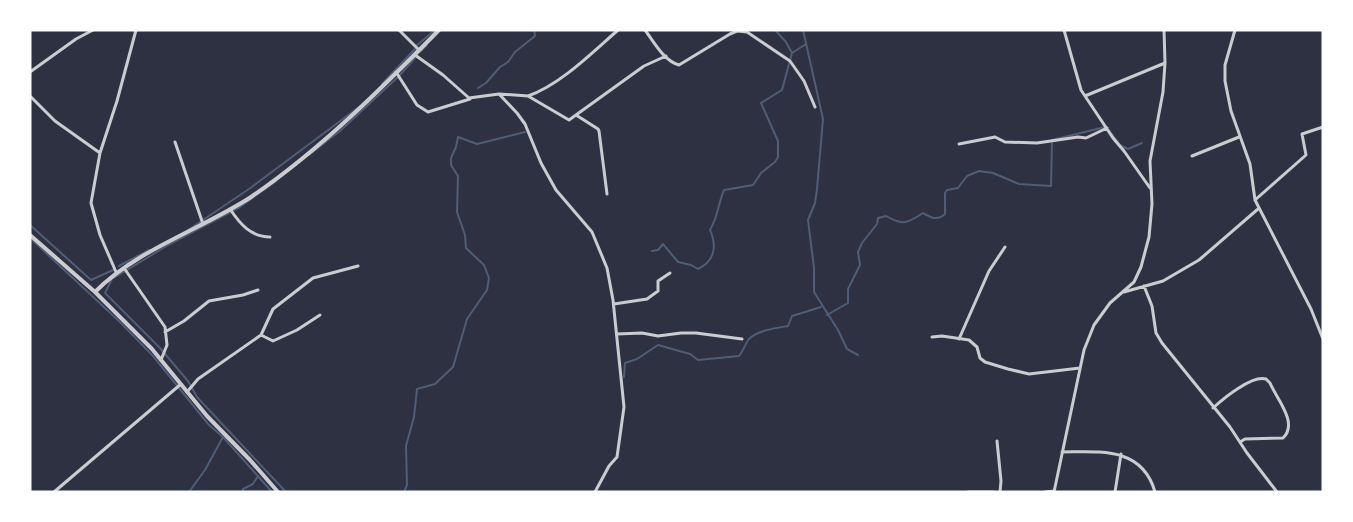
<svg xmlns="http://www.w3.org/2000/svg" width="1353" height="522" font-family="'Open Sans',sans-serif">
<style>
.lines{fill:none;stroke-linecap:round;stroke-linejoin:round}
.stream{stroke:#4f5d75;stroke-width:2}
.minor{stroke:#caccd0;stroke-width:3}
.tertiary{stroke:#caccd0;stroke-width:4}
</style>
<rect width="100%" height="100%" fill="#2d3142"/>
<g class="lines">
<!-- stream -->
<path class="stream" d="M 775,30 L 786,42 L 792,53
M 803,30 L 823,119 L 817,189 L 815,203 L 808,220 L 814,268 L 814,292 L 838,330 L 847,349 L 858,355
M 416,46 L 435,30
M 420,52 L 427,45
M 382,84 L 415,49
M 478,88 L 486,83 L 500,67 L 508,62 L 515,52 L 535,36 L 534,30
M 1109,130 L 1120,145 L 1128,149 L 1142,143
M 309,155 L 341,130 L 399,76 L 415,58
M 276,181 L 240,207 L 168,245 L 117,276 L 112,279 L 105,293 L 160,348 L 188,381 L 197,397 L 286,492
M 30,225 L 91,280 L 113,270
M 188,230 L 249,189 L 359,107
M 30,238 L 121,323 L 153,356 L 209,425 L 223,437 L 272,492
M 652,251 L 658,250 L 663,244 L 678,262 L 691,265 L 698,269 C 715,261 717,246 710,230 C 718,217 718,204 724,190 L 753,185 L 761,173 L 775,162 L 778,157 L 778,141 L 761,103 L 782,90 L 792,53 L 806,44
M 119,266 L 149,250
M 827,315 L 848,303 L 848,289 L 860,265 L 858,252 L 862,243 L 877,224 L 878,218 L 886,216 C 903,226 908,223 923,213 C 932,218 937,221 945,214 L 945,193 L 947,190 L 958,188 L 967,176 L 979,171 L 993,173 L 1019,184 L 1051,186 L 1052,140 L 1105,127
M 624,377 L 625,363 L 637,359 L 658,345 L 690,354 L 698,360 L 739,356 C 743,351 746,343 749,339 C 758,330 776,328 788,326 L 792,316 L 821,307
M 155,492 L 166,492
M 189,492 L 205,470 L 223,437
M 243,492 L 243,489 L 253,484 L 258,476
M 404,492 L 407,485 L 406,446 L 414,417 L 417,389 L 435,384 L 453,367 L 467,319 L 487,290 L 489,278 L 484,265 L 466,248 L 465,235 L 457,212 L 458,176 L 451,165 L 451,158 L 456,147 L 458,137 L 477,144 L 525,132"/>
<!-- minor -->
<path class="minor" d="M 399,30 L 419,50
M 645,30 C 654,42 664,61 679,65 L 730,34 L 737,31 L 747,32 L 790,61 L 804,81 L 815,107
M 1064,30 L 1081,90 L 1113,138 L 1124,151 L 1150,188
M 1235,30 L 1225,65 L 1225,81 L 1231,111 L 1250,164 L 1255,200 L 1311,309 L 1323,339
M 415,55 L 443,75 L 469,98 L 499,94 L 517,113 L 525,124 L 541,163 L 556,190 L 592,232 L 607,268 L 613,300 L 624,407 L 617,457 L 609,466 L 595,492
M 30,72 L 76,39 L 93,30
M 396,72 L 417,105 L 428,112 L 470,99
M 499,94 L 528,96 L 569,120 L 644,66 L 666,56
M 30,96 L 55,121 L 100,153
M 528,96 C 560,85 593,52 618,30
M 1085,96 L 1165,63
M 576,115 L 598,129 L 599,131 L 607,194
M 175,142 L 203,224
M 959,144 L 995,137 L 1005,142 L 1037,143 L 1078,137 L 1086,138 L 1107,128
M 1192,156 L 1239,137
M 1255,200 L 1306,155 L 1302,134 L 1323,127
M 230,209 C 240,224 251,237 270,237
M 124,268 L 165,327 L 167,345 L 161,360
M 116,272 L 100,235 L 91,203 L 100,153 L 117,101 L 136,30
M 1144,286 L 1152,306 L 1156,333 L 1162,343 L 1230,427 L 1247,453 L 1277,492
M 1124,292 L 1163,281 L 1199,260 L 1258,209
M 614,304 L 647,299 L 658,291 L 658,281 L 670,273
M 165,332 L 184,321 L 209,301 L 243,295 L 258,290
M 617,334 L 642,333 L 658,336 L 681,333 L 696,333 L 742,339
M 261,335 L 273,341 L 297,330 L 320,315
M 932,337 L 942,336 L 969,340 L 977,347 L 980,358 L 985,362 L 1008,369 L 1029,374 L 1080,368
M 959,339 L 989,271 L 1005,247
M 187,392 L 198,379 L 261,335 L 273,309 L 313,278 L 358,266
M 1213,408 C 1224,398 1252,375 1266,379 L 1270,383 C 1276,398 1299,423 1283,438 L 1245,439 L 1240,442
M 997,441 L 1001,481 L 1000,492
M 1062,452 C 1099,452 1142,446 1155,492
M 54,492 L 181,384
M 968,492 L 994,492
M 1045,492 L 1054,491
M 1054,492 L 1084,350 L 1094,325 L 1110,303 L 1134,282 L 1141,267 L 1149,237 L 1152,204 L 1150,161 L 1163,92 L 1165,63 L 1164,30
M 1115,492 L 1121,454"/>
<!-- tertiary -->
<path class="tertiary" d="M 30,235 L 95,292 L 152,349 L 207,416 L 250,460 L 278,492
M 95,292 C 136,250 202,229 251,197 C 320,150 381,89 439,30"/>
</g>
<!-- border -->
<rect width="1353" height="522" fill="none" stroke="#ffffff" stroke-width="63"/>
</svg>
